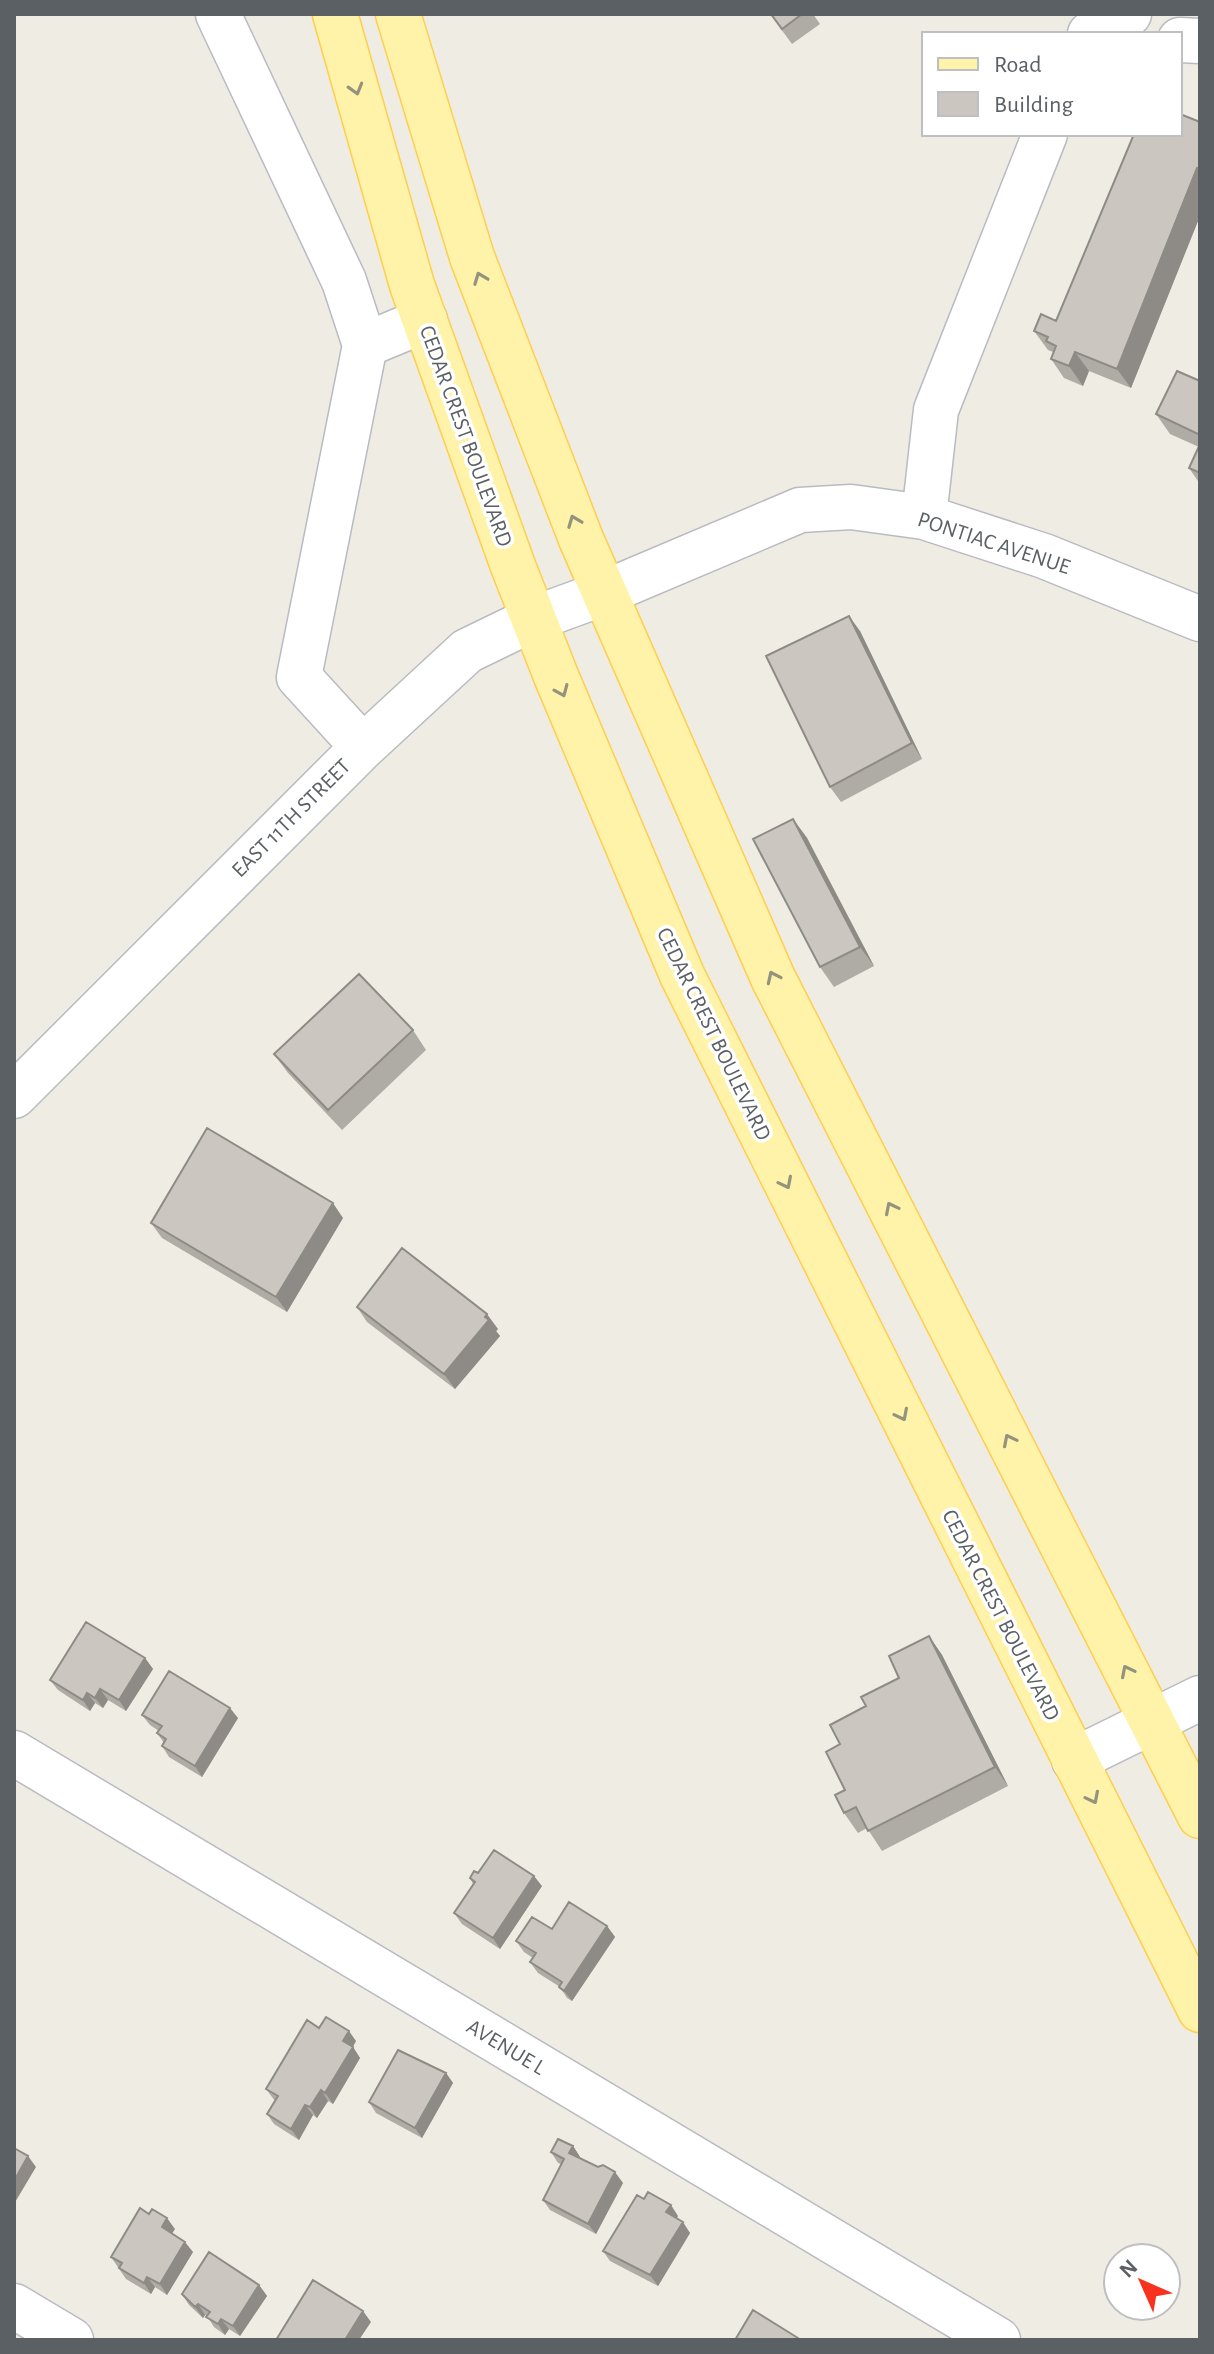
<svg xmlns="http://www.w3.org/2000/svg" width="1214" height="2354" font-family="'Alegreya Sans',sans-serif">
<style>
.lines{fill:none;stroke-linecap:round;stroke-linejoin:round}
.minor-casing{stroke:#b8bbc1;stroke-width:47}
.major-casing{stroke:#fece4d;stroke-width:47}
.minor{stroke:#fff;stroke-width:44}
.major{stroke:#fff2a9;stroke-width:44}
.wall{fill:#afaba5}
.shaded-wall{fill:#8e8b86}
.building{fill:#cbc7c0;stroke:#8e8b86;stroke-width:2}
.oneway{stroke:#94937d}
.labels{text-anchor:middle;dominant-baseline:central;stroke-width:7;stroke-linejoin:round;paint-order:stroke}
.street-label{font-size:22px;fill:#5b6065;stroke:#fff}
</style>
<rect width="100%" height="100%" fill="#efede3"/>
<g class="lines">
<!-- minor casing -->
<g class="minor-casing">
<path id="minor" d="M 218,14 L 344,281 L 365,345 L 299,677 L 363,747
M 1090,34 L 1129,14
M 1180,40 L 1200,41
M 365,345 L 425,320
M 924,517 L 936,410 L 1045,134
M 14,1096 L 363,747 L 467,651 L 533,619 L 604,593 L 800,510 L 851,507 L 924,517 L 1044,556 L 1200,619
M 14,1753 L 998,2340
M 1074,1760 L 1200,1698
M 14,2306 L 71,2340"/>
</g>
<!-- major casing -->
<g class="major-casing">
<path id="major" d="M 335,14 L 412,285 L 513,566 L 556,676 L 682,975 L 1200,2010
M 398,14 L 472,257 L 581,539 L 773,978 L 1200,1816"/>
</g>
<!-- minor -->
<use href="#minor" class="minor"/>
<!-- major -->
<use href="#major" class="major"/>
</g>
<!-- wall -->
<path class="wall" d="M 770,14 L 813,14 L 820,24 L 792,44 Z
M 1200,122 L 1200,216 L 1131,388 L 1089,371 L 1083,386 L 1064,378 L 1051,359 L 1053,352 L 1048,350 L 1034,331 L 1056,321 Z
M 1200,381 L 1200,484 L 1189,468 L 1199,447 L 1170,434 L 1156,414 Z
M 860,631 L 922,759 L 841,802 L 830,787 Z
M 793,819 L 807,838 L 874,966 L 834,987 L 820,967 Z
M 413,1030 L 426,1050 L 342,1130 L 288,1073 L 274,1054 Z
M 343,1218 L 287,1312 L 162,1238 L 151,1223 Z
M 357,1307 L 498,1329 L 496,1331 L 500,1336 L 455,1389 L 367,1322 Z
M 929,1636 L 942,1655 L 1008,1786 L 882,1851 L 867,1828 L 858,1833 L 844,1813 L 845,1790 L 840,1744 L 866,1706 L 899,1678 Z
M 145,1658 L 153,1669 L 126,1711 L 108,1700 L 103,1708 L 95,1703 L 90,1711 L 58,1690 L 50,1680 Z
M 142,1715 L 238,1718 L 202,1777 L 169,1757 L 162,1746 L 164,1743 L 157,1733 L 159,1731 L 150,1725 Z
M 470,1878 L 542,1886 L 500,1949 L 462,1924 L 454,1913 L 473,1884 Z
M 607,1926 L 615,1937 L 572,2001 L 567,1998 L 560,1987 L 538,1973 L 530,1962 L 533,1958 L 524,1952 L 516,1941 L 552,1929 Z
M 319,2028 L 356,2041 L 353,2047 L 360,2058 L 333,2104 L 328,2101 L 317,2118 L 313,2115 L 299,2140 L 274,2124 L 267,2114 L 275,2101 L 266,2089 Z
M 446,2073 L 453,2083 L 422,2138 L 376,2113 L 369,2102 Z
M 573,2146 L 580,2157 L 580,2158 L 623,2183 L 596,2234 L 550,2210 L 543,2200 L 561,2164 L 558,2163 L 551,2152 Z
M 678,2216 L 677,2218 L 690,2233 L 658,2286 L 610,2261 L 603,2251 Z
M 175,2229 L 172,2233 L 193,2252 L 167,2295 L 155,2287 L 151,2294 L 126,2279 L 111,2257 Z
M 259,2285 L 267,2296 L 240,2336 L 229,2329 L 225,2335 L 214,2327 L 207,2316 L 205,2315 L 203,2318 L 189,2305 L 182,2294 Z"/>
<!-- shaded-wall -->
<path class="shaded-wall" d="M 1197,168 L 1200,172 L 1200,216 L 1131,388 L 1117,369 Z
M 1075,352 L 1089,371 L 1083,386 L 1069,366 Z
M 849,616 L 860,631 L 922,759 L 912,743 Z
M 793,819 L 807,838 L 874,966 L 860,947 Z
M 333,1203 L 343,1218 L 287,1312 L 276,1297 Z
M 487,1314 L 498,1329 L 496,1331 L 500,1336 L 455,1389 L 444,1374 Z
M 929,1636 L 942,1655 L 1008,1786 L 995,1767 Z
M 145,1658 L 153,1669 L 126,1711 L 119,1700 Z
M 100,1689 L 108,1700 L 103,1708 L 95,1698 Z
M 87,1693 L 95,1703 L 90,1711 L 83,1700 Z
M 230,1708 L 238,1718 L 202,1777 L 195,1766 Z
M 534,1876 L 542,1886 L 500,1949 L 493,1938 Z
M 607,1926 L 615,1937 L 572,2001 L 564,1991 Z
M 349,2031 L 356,2041 L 350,2051 L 343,2041 Z
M 353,2047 L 360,2058 L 333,2104 L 325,2093 Z
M 446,2073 L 453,2083 L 422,2138 L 415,2128 Z
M 321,2090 L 328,2101 L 317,2118 L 310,2107 Z
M 305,2105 L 313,2115 L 299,2140 L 291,2129 Z
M 573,2146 L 580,2157 L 577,2163 L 569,2153 Z
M 28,2156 L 36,2167 L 14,2204 L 14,2181 Z
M 615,2172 L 623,2183 L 596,2234 L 588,2224 Z
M 671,2205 L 678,2216 L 674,2223 L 666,2212 Z
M 167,2218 L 175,2229 L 169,2238 L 162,2227 Z
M 683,2222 L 690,2233 L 658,2286 L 650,2275 Z
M 185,2242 L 193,2252 L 167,2295 L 160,2284 Z
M 147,2277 L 155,2287 L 151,2294 L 144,2283 Z
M 259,2285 L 267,2296 L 240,2336 L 233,2326 Z
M 198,2304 L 205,2315 L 203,2318 L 195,2307 Z
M 363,2311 L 371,2322 L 359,2340 L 345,2340 Z
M 221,2319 L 229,2329 L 225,2335 L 218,2324 Z"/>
<!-- building -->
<path class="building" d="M 771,14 L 802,14 L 782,29 Z
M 1180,114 L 1200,122 L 1200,169 L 1197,168 L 1117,369 L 1075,352 L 1069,366 L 1051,359 L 1056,346 L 1046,341 L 1048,337 L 1034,331 L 1041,314 L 1056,321 L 1134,134 L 1180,134 Z
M 1177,371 L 1200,381 L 1200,435 L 1156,414 Z
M 1200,444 L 1200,473 L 1189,468 Z
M 849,616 L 912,743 L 830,787 L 766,656 Z
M 793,819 L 860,947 L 820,967 L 753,839 Z
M 359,974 L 413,1030 L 328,1110 L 274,1054 Z
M 207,1128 L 333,1203 L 276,1297 L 151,1223 Z
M 402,1248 L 487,1314 L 485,1317 L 489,1320 L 444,1374 L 357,1307 Z
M 86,1622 L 145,1658 L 119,1700 L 100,1689 L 95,1698 L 87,1693 L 83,1700 L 50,1680 Z
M 929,1636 L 995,1767 L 868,1831 L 856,1807 L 844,1813 L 835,1795 L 845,1790 L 826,1752 L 840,1744 L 830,1725 L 866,1706 L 861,1697 L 899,1678 L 889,1656 Z
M 169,1671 L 230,1708 L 195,1766 L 162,1746 L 166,1739 L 157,1733 L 162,1726 L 142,1715 Z
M 494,1850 L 534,1876 L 493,1938 L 454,1913 L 475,1882 L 470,1878 L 474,1871 L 478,1873 Z
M 569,1902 L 607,1926 L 564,1991 L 559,1987 L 562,1982 L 530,1962 L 536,1953 L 516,1941 L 532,1917 L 552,1929 Z
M 326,2017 L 349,2031 L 343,2041 L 353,2047 L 325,2093 L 321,2090 L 310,2107 L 305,2105 L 291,2129 L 267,2114 L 278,2096 L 266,2089 L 307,2020 L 319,2028 Z
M 398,2050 L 446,2073 L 415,2128 L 369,2102 Z
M 558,2139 L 573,2146 L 569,2153 L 598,2167 L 603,2165 L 615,2172 L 588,2224 L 543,2200 L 564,2159 L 551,2152 Z
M 14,2148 L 28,2156 L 14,2181 Z
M 648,2192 L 671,2205 L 666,2212 L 683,2222 L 650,2275 L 603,2251 L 637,2195 L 644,2199 Z
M 140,2208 L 149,2214 L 152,2209 L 167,2218 L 162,2227 L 185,2242 L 160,2284 L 147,2277 L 144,2283 L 119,2268 L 122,2263 L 111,2257 Z
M 209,2252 L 259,2285 L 233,2326 L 221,2319 L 218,2324 L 206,2317 L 210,2312 L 198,2304 L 195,2307 L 182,2294 Z
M 313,2280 L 363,2311 L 345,2340 L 276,2340 Z
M 753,2310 L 798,2338 L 797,2340 L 735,2340 Z"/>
<!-- one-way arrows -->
<defs><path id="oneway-chevron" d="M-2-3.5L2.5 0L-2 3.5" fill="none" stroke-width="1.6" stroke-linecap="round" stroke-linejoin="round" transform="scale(2)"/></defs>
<g class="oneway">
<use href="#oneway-chevron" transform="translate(356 89) rotate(74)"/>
<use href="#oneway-chevron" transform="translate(480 278) rotate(-111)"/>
<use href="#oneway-chevron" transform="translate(574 521) rotate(-111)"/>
<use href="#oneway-chevron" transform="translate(562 691) rotate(67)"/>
<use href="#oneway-chevron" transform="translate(773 977) rotate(-115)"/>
<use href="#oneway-chevron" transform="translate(786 1183) rotate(63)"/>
<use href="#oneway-chevron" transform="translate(891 1208) rotate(-117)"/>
<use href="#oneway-chevron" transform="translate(902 1415) rotate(63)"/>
<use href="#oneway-chevron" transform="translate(1009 1440) rotate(-117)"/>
<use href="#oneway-chevron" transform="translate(1127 1671) rotate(-117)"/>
<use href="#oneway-chevron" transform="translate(1093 1798) rotate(63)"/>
</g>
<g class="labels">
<!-- street labels -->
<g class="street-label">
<text transform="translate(466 436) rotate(70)">CEDAR CREST BOULEVARD</text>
<text transform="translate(994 543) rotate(18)">PONTIAC AVENUE</text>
<text transform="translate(291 818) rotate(-45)">EAST 11TH STREET</text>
<text transform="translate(714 1034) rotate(64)">CEDAR CREST BOULEVARD</text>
<text transform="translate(1001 1615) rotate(63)">CEDAR CREST BOULEVARD</text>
<text transform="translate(506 2047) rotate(31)">AVENUE L</text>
</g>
</g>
<!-- border -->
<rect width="1214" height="2354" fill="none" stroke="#5b6065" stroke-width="32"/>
<!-- legend -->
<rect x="922" y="32" width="260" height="104" fill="#ffffff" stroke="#bdbfc1" stroke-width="2"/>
<rect x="938" y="58" width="40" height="12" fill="#fff2a9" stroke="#bdbfc1" stroke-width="2"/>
<text x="994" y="72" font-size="24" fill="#5b6065">Road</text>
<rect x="938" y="92" width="40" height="24" fill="#cbc7c0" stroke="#bdbfc1" stroke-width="2"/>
<text x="994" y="112" font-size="24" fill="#5b6065">Building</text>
<!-- north arrow -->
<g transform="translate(1142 2282) rotate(315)"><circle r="38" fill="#ffffff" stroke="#bdbfc1" stroke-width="2"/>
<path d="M0-6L14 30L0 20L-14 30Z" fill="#f93220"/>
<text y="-12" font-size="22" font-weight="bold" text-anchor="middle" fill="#5b6065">N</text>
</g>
</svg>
